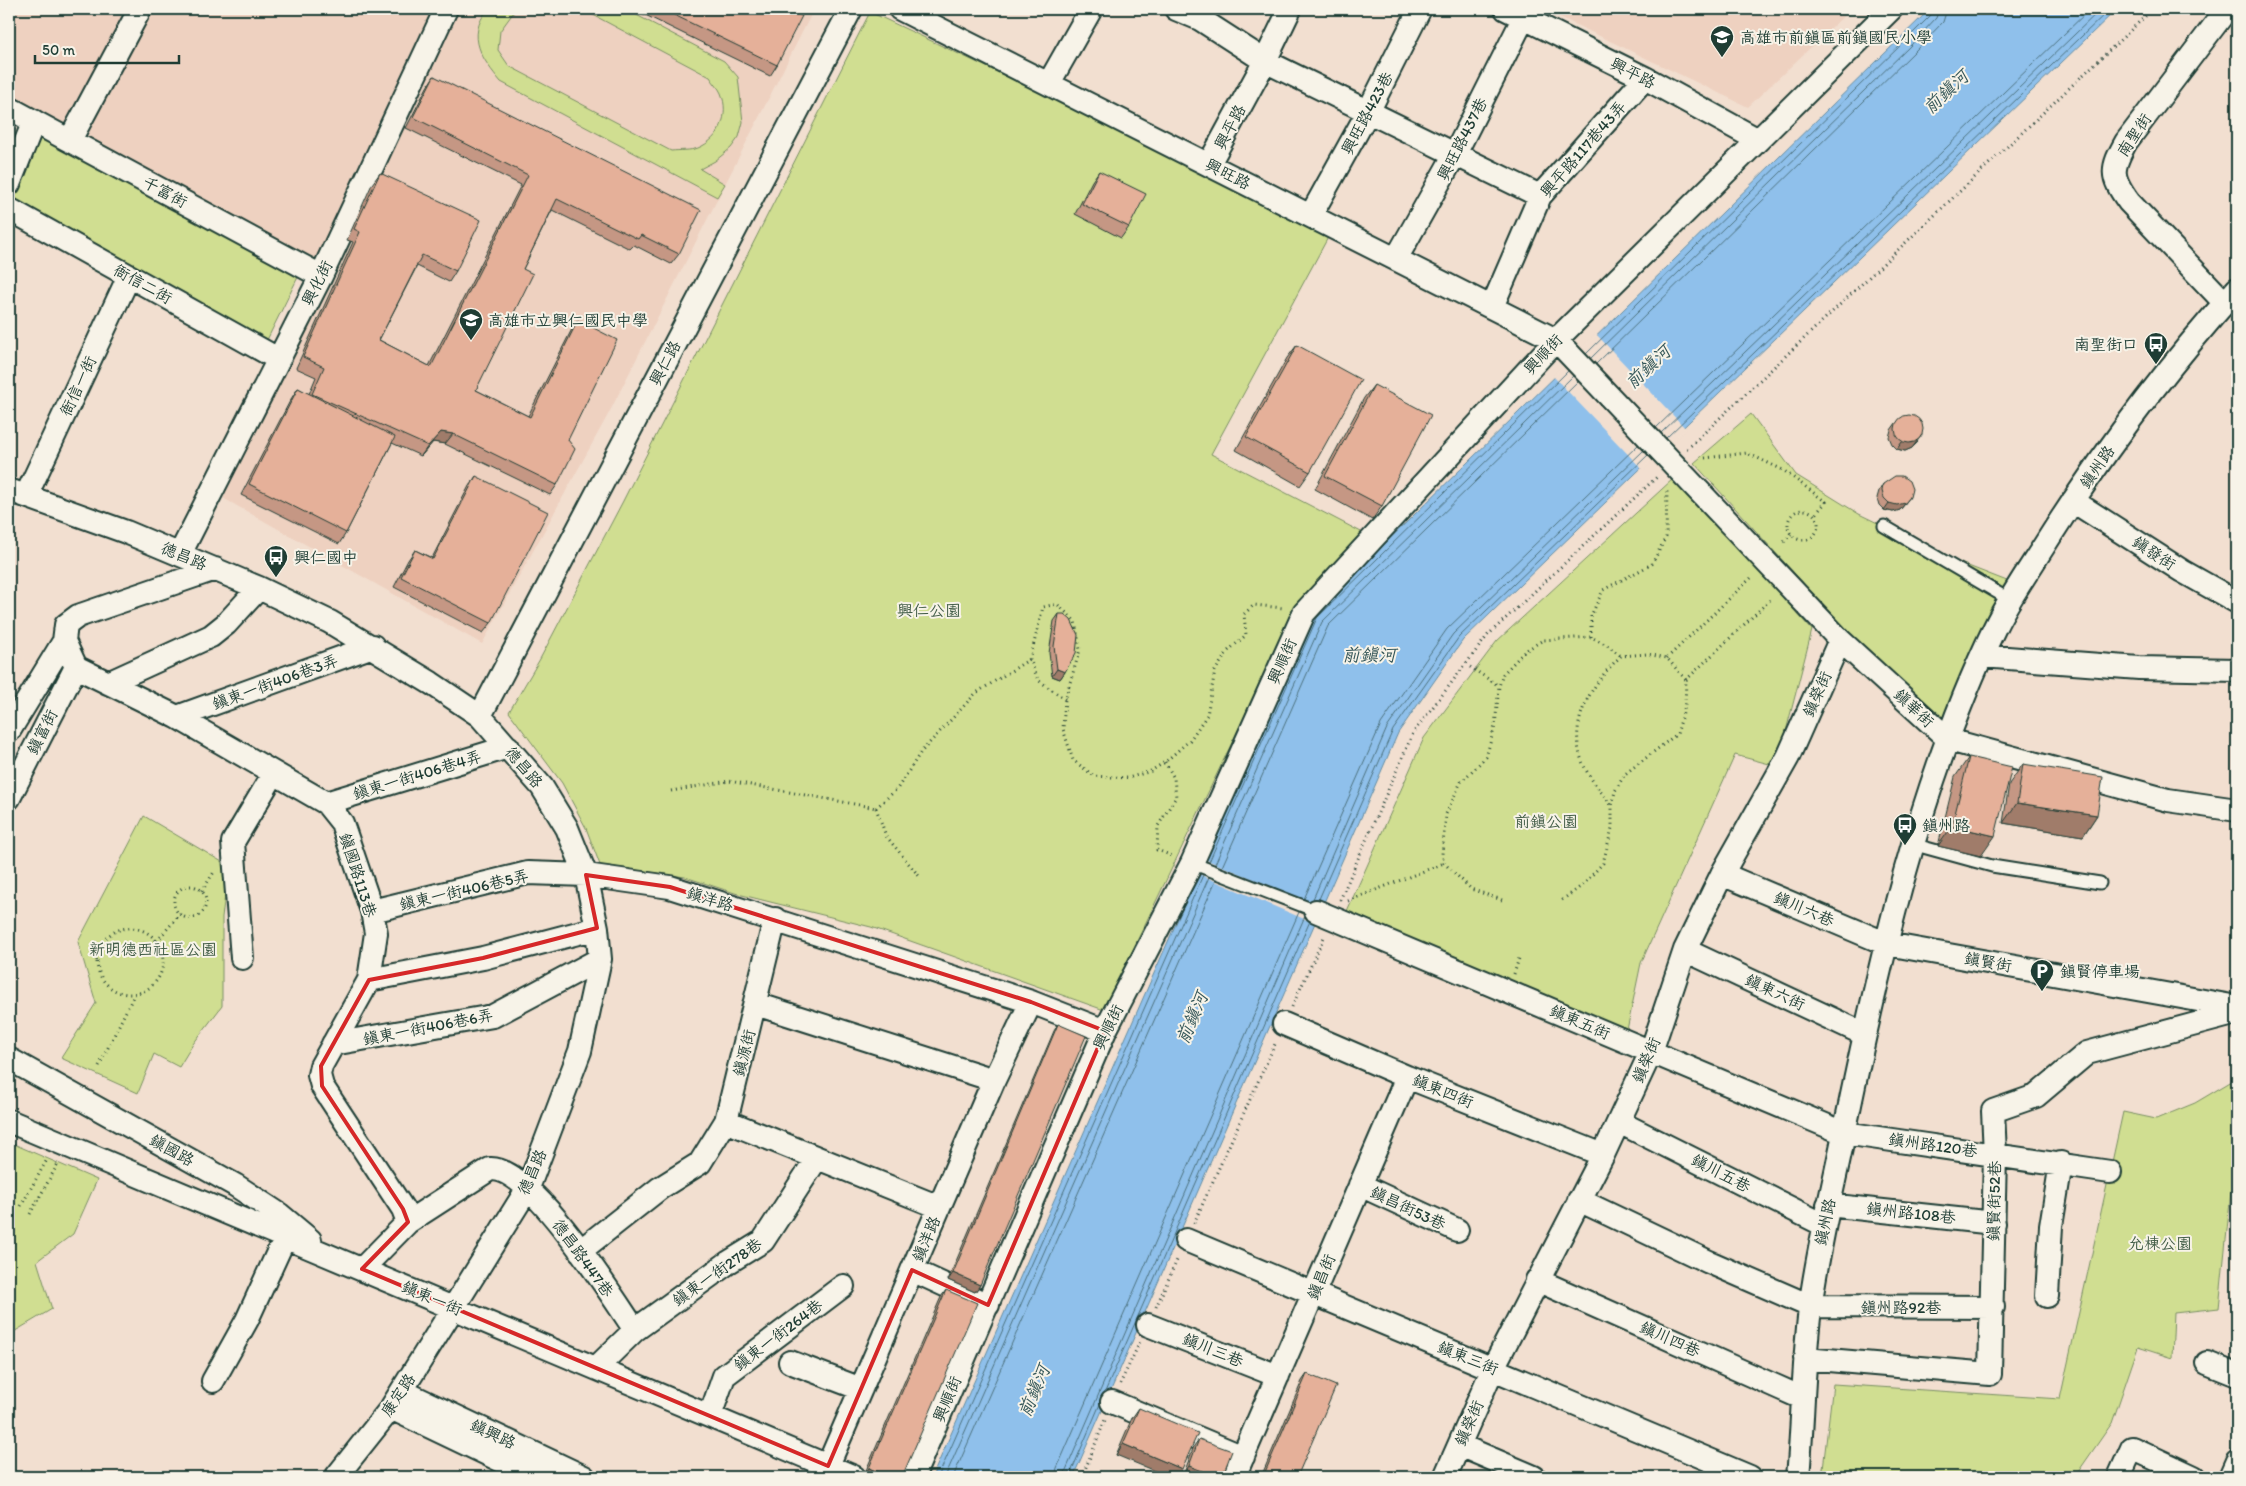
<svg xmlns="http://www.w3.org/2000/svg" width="2246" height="1486" font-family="Itim,'LXGW WenKai TC',sans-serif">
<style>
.built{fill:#eed1c0}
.green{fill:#d0de91;stroke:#788e62}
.water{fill:#8fc0eb;stroke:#628ca2}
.pier{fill:#f2dfd0}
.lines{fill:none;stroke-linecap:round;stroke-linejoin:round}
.shore{stroke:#4c717d;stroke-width:1}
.lane-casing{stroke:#1f3d34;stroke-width:15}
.street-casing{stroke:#1f3d34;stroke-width:26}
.path{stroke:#1f3d34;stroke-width:3;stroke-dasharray:1 4;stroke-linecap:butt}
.lane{stroke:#f7f3e8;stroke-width:11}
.street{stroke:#f7f3e8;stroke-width:22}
.wall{fill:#c59784;stroke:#1f3d34}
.shaded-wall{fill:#a07b6b;stroke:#1f3d34}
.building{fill:#e5b099;stroke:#1f3d34}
.marked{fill:none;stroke:#d62828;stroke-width:4;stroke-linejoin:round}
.labels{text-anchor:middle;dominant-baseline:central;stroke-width:4;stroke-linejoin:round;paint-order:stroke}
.poi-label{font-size:16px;fill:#1f3d34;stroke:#f7f3e8;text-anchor:start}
.street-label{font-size:16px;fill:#1f3d34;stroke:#f7f3e8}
.park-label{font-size:16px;fill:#425d47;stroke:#f7f3e8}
.water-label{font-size:18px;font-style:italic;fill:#355759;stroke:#f7f3e8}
</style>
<rect width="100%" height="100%" fill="#f2dfd0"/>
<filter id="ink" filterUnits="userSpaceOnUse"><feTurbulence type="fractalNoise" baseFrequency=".02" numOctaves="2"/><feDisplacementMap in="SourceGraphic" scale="10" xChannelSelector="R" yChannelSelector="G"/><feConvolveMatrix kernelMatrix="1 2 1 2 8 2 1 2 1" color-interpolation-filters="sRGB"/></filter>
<g filter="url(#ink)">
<!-- built -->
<path class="built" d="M 9,9 L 446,9 L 321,276 L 9,108 Z
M 458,9 L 804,9 L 812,13 L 609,413 L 482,644 L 223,498 L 342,244 Z
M 1543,9 L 1851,9 L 1748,107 Z"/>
<!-- green -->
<path class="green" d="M 488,9 L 516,9 L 500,31 L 498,50 L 509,66 L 671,151 C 680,150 690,151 698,148 C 720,139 730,115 721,93 C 719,88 713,82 710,77 L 582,9 L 625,9 L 724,61 L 738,77 L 743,122 L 739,137 L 731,148 L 715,161 L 700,169 L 725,184 L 717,197 L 501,82 C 483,60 465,37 488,9 Z
M 870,12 L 1332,230 L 1211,454 L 1363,533 L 1293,615 L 1104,1010 L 871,927 L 738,894 L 685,877 L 600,865 L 586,828 L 562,783 L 509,712 L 540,659 L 623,501 Z
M 37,130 L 301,271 L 266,342 L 10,201 Z
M 1751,414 L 1796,475 L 1859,514 L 1958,562 L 2012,583 L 1944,738 L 1694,463 Z
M 1674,478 L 1812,630 L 1777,766 L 1735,755 L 1641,963 L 1627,1030 L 1347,911 L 1424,738 L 1497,641 Z
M 144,816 L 229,866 L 222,917 L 222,1006 L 193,1044 L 179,1067 L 154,1054 L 138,1093 L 61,1058 L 96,1003 L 78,942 Z
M 2237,1078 L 2237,1192 L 2231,1191 L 2219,1308 L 2174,1313 L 2172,1358 L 2138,1347 L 2112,1423 L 2078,1472 L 2071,1477 L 1822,1477 L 1833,1384 L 2060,1399 L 2123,1112 L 2156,1119 L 2195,1103 Z
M 9,1142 L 97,1180 L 73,1234 L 37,1261 L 52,1309 L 12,1333 L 9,1338 Z"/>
<!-- water -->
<path class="water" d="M 1930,9 L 2117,9 L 1463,640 L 1398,733 L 1073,1477 L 932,1477 L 1312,615 Z"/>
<!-- pier -->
<path class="pier" d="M 1596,334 L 1686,429 L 1643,470 L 1553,376 Z
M 1202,858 L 1317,905 L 1309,921 L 1196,873 Z"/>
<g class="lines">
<!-- shore -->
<path class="shore" d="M 1586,354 L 1906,40 L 1932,14 L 1933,9
M 1591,358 L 1911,45 L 1936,18 L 1939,9
M 1596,364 L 1916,50 L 1943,22 L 1947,9
M 1656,428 L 2090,9
M 1661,433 L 2101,9
M 1666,438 L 2110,9
M 1209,862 L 1317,618 L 1568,371
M 1215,864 L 1322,622 L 1573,376
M 1222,867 L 1328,626 L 1578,381
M 1304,899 L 1381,724 L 1447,629 L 1638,445
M 1313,899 L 1387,728 L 1453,634 L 1643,451
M 1319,899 L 1393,730 L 1459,637 L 1648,455
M 1105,1392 L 1310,921
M 938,1477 L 1203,875
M 945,1477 L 1209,877
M 953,1477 L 1216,880
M 1055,1477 L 1057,1468 L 1299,912
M 1063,1477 L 1305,916
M 1069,1477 L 1100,1404"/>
<!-- lane casing -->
<g class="lane-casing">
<path id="lane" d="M 1884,526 L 2010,600
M 1912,844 L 1992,866 L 2100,883
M 1197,865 L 1316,911"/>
</g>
<!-- street casing -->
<g class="street-casing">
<path id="street" d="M 900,9 L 1556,340 L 1840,640 L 1949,740 L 2168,800 L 2237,810
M 1176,9 L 1200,19 L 1265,61 L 1540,196
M 1506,9 L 1645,78 L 1758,140
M 1049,83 L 1091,9
M 9,108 L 321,276
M 70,140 L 140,9
M 1209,164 L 1265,61 L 1290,9
M 9,184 L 34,121
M 9,209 L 278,359
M 1311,215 L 1368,112 L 1420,9
M 1396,259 L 1455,154 L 1524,17
M 2225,303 L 2129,202 C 2110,176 2111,169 2126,142 L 2227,9
M 1492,307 L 1540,196 L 1645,78
M 9,490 L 126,532 L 259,588 L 330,622 L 431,683 L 480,716 L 542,787 L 567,828 L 586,875 L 597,928 L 600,959 L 580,1051 L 528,1188 L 391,1408 L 336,1477
M 26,496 L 129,276
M 2073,501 L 2182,571 L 2237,602
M 180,554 L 321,276 L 446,9
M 1982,656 L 2139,668 L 2237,670
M 76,667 L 177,717 L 326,803 L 342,823 L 372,911 L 376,933 L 369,980 L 321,1066 L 319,1075 L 322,1086 L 403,1209 L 408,1222 L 362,1269
M 76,667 L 64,641 L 66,625 L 78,616 L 215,569
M 108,683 L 211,636 L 226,624 L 259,588
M 480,716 L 851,9
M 177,717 L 373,646
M 9,731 L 64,641
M 9,798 L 76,667
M 326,803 L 508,747
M 1722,874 L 1887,944 L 2237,1007
M 372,911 L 528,873 L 586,875 L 670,887 L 1031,1002 L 994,1080 L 823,1477
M 1316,911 L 1844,1133 L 2110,1172
M 1685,950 L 1864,1034
M 242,958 L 233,842 L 274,773
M 369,980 L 483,958 L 597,928
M 1031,1002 L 1105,1031
M 756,1004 L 994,1080
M 1284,1024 L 1407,1077 L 1603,1155
M 333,1044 L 493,1016 L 600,959
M 9,1059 L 235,1185 L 279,1214 L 310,1240
M 9,1121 L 854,1477
M 726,1121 L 939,1207
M 1619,1122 L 1824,1225
M 1360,1185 L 1457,1230
M 1579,1200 L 1709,1262 L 1810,1306 L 1993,1307
M 1828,1205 L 1994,1223
M 408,1222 L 490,1169 C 531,1166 612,1296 635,1330
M 1186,1240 L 1750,1477
M 580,1251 L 660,1188 L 700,1163 L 726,1121 L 775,919
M 912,1270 L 988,1305
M 1537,1280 L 1802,1398
M 2047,1296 L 2051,1226 L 2061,1163
M 1148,1325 L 1278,1376
M 1805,1358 L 1990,1374 L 1995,1154 L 1993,1111 L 2036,1096 L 2087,1053 L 2237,1013
M 790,1362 L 861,1389
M 2207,1363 L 2237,1375
M 596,1368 L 635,1330 L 729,1262 L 763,1241 L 817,1158
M 213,1381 L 247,1320 L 285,1237
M 402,1391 L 584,1477
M 1112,1402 L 1243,1457
M 391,1408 L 535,1477
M 710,1416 L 724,1376 L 843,1286
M 1459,1445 L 1534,1477
M 913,1477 L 1105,1031 L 1192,863 L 1304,613 L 1556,340 L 1891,9
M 1234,1477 L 1407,1077
M 1445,1477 L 1493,1368 L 1603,1155 L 1651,1052 L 1685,950 L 1722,874 L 1788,757 L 1840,640
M 1798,1477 C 1803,1421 1803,1365 1810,1309 C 1818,1246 1834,1185 1846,1124 C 1880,958 1921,779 1995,627 C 2010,596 2031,567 2049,538 C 2105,450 2167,367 2237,289
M 2119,1477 L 2132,1448 L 2194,1477
M 2230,1477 L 2237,1461"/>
</g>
<!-- path -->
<path class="path" d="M 1687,449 L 2153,9
M 1705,458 L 1747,453 L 1783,470 L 1826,502 L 1815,515
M1788 525a15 15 0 1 1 30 0a15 15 0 1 1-30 0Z
M 1784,542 L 1791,534
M 1591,637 L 1591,616 L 1603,590 L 1652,564 L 1666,537 L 1667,491
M 1667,658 L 1751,578
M 1470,667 L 1499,686
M 1686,680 L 1771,599
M 1065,699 L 1038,680 L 1030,659 L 1043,607 L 1057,604 L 1075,621 L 1080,650 L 1065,699 L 1063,729 L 1073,760 L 1094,776 L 1128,778 L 1151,771 L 1165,762 L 1190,740 L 1207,715 L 1215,671 L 1228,651 L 1246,635 L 1244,614 L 1254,605 L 1284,608
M 1165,762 L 1174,778 L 1176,797 L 1158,826 L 1157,850 L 1175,857
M 671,791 L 729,781 L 876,808
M 876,808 L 897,789 L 921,752 L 976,693 L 1030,659
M 876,808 L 886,836 L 919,876
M174 902a16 16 0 1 1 32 0a16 16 0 1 1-32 0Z
M 202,891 L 214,872
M 1340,900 L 1413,733 L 1488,635 L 1659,475
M 1502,900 L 1471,889 L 1444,863 L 1442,854 L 1446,814 L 1461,782 L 1486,757 L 1495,726 L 1499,686 L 1503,674 L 1525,651 L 1543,640 L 1591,637 L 1607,645 L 1621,656
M 1562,900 L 1583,885 L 1603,863 L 1612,828 L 1612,806 L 1615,791 L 1625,774 L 1677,734 L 1685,706 L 1686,680 L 1667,658 L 1647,654 L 1621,656 C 1593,682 1567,721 1582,761 C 1588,777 1601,792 1612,806
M 1348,901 L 1444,863
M97 961a33 33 0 1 1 66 0a33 33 0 1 1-66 0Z
M 157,941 L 180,914
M 1514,974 L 1520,955
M 1292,1007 L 1325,935
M 99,1066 L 134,995
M 21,1206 L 48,1158
M 30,1214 L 59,1162
M 1194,1223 L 1276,1042
M 1156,1307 L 1178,1258
M 1120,1384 L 1140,1342
M 1082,1477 L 1105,1420"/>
<!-- lane -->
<use href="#lane" class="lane"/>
<!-- street -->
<use href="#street" class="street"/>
</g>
<!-- wall -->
<path class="wall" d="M 633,9 L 787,9 L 777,65 L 770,76 Z
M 434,76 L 679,254 L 671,264 L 634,245 L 630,249 L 552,210 L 523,269 L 476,390 L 528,416 L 571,331 L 578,320 L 568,440 L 557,485 L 550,495 L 445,444 L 433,442 L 421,456 L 392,443 L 346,533 L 339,544 L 241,495 L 291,399 L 298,388 L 309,394 L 316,377 L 296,368 L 353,242 L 347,240 L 372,184 L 380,173 L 456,271 L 449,282 L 417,266 L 379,340 L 429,366 L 521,185 L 406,128 L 427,87 Z
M 1099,171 L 1129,227 L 1121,238 L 1075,214 L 1092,181 Z
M 1297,345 L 1310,472 L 1300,486 L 1236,450 L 1287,358 Z
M 1374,385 L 1382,506 L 1372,520 L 1315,489 L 1364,398 Z
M 1896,423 L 1918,442 L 1912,448 L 1905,451 L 1897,449 L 1892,444 L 1889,437 L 1891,430 Z
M 476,476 L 491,623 L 483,633 L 394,587 L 408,560 L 415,550 L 432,558 L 469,486 Z
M 1883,484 L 1905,504 L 1900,510 L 1893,512 L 1884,510 L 1879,505 L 1877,498 L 1879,491 Z
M 1059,614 L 1065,672 L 1060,679 L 1052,676 L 1049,653 L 1054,621 Z
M 1969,757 L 1981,856 L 1938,846 L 1955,777 Z
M 2023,764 L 2097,815 L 2083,836 L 2003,823 L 2009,784 Z
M 1058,1024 L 980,1285 L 975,1292 L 948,1280 L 1054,1031 Z
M 946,1290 L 902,1477 L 869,1477 L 864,1475 L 941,1297 Z
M 1307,1374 L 1297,1477 L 1261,1477 L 1302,1381 Z
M 1139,1408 L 1182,1469 L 1116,1455 L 1132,1418 Z
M 1199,1439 L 1222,1477 L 1196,1477 L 1184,1473 L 1194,1446 Z"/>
<!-- shaded-wall -->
<path class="shaded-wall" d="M 441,432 L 453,434 L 445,444 L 433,442 L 421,456 L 428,446 Z
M 1922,435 L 1912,448 L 1905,451 L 1897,449 L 1902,442 Z
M 1910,497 L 1900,510 L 1893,512 L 1884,510 L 1889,503 Z
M 1057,669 L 1065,672 L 1060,679 L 1052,676 Z
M 2017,803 L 2097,815 L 2083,836 L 2003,823 Z
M 1952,826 L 1995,836 L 1981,856 L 1938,846 Z
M 953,1273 L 980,1285 L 975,1292 L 948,1280 Z
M 1123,1444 L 1182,1469 L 1176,1477 L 1169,1477 L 1116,1455 Z
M 1189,1466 L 1219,1477 L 1196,1477 L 1184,1473 Z
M 869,1468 L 890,1477 L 869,1477 L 864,1475 Z"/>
<!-- building -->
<path class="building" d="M 662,9 L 787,9 L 802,16 L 777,65 Z
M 434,76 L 701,210 L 679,254 L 641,235 L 638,239 L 557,199 L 523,269 L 533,274 L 476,390 L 530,417 L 578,320 L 617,340 L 568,440 L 575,449 L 557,485 L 453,434 L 441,432 L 428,446 L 312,394 L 324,367 L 303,357 L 360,232 L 354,229 L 380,173 L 481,220 L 456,271 L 422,255 L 379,340 L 431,367 L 528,175 L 413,117 Z
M 1099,171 L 1146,194 L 1129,227 L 1082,204 Z
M 1297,345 L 1361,380 L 1310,472 L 1246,437 Z
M 1374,385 L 1431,415 L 1382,506 L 1325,476 Z
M 298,388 L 395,437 L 346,533 L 249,484 Z
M1895 429a14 14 0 1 1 28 0a14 14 0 1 1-28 0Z
M 476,476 L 548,512 L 491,623 L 401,577 L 415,550 L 433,559 Z
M 1895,476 L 1902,476 L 1909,481 L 1912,489 L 1910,497 L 1905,503 L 1897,505 L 1889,503 L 1884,498 L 1882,491 L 1883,484 Z
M 1059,614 L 1064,614 L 1071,620 L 1078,635 L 1076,653 L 1065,672 L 1057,669 L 1054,646 Z
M 1969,757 L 2012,767 L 1995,836 L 1952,826 Z
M 2023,764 L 2103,777 L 2097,815 L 2017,803 Z
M 1058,1024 L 1086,1036 L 980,1285 L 953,1273 Z
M 946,1290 L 977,1303 L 902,1477 L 890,1477 L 869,1468 Z
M 1307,1374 L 1336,1386 L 1297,1477 L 1263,1477 Z
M 1139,1408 L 1198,1433 L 1182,1469 L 1123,1444 Z
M 1199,1439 L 1232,1451 L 1222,1477 L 1219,1477 L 1189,1466 Z"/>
</g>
<!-- marked area -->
<path class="marked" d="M 586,875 L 670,887 L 1031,1002 L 1105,1031 L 988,1305 L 912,1270 L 828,1466 L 362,1269 L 408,1222 L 403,1209 L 322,1086 L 321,1066 L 369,980 L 483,958 L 597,928 Z"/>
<!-- icons -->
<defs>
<g id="school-pin" transform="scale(1.25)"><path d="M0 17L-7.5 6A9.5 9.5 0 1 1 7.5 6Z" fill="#1f3d34" stroke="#f7f3e8"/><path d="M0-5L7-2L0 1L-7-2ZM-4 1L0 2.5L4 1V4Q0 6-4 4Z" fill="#fff"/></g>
<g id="bus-pin" transform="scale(1.25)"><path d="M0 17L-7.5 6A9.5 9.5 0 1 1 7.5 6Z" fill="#1f3d34" stroke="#f7f3e8"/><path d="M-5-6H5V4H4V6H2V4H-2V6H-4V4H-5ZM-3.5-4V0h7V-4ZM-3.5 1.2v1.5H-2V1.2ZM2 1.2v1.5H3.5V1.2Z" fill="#fff"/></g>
<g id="parking-pin" transform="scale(1.25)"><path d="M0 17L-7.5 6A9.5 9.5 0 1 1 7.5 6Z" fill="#1f3d34" stroke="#f7f3e8"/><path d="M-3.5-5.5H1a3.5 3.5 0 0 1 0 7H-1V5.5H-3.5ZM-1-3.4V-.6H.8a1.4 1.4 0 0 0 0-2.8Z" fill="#fff"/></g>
</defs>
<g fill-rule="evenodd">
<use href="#school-pin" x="1722" y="37"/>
<use href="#school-pin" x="471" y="320"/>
<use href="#bus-pin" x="2156" y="344"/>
<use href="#bus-pin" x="276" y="557"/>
<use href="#bus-pin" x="1905" y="825"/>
<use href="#parking-pin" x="2042" y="971"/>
</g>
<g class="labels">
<!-- poi labels -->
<g class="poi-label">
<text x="1740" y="37">高雄市前鎮區前鎮國民小學</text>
<text x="488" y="320">高雄市立興仁國民中學</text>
<text x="2138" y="344" text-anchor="end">南聖街口</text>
<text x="294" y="557">興仁國中</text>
<text x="1922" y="825">鎮州路</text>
<text x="2060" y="971">鎮賢停車場</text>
</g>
<!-- street labels -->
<g class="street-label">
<text transform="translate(1633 73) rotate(27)">興平路</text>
<text transform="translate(1367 113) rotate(-62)">興旺路423巷</text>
<text transform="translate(1230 127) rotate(-62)">興平路</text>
<text transform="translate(2134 135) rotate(-56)">南聖街</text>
<text transform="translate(1462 139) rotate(-63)">興旺路437巷</text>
<text transform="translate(1583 149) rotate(-49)">興平路117巷43弄</text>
<text transform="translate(1228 174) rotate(27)">興旺路</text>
<text transform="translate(165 192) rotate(28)">千富街</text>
<text transform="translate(317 283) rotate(-63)">興化街</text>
<text transform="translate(143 284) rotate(29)">衙信二街</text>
<text transform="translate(1543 354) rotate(-47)">興順街</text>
<text transform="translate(665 363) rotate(-62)">興仁路</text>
<text transform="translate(78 386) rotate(-65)">衙信一街</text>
<text transform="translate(2097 467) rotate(-55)">鎮州路</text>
<text transform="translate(2154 553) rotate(33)">鎮發街</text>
<text transform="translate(184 556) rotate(23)">德昌路</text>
<text transform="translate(1282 661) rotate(-66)">興順街</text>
<text transform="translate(275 682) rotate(-20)">鎮東一街406巷3弄</text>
<text transform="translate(1817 694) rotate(-66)">鎮榮街</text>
<text transform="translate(1914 708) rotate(43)">鎮華街</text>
<text transform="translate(42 732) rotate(-63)">鎮富街</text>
<text transform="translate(524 767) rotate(50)">德昌路</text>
<text transform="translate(417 775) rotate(-17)">鎮東一街406巷4弄</text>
<text transform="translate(358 875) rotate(72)">鎮國路113巷</text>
<text transform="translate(464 890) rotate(-13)">鎮東一街406巷5弄</text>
<text transform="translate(710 899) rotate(17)">鎮洋路</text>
<text transform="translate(1804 909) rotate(23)">鎮川六巷</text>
<text transform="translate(1988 962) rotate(10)">鎮賢街</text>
<text transform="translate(1775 992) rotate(25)">鎮東六街</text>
<text transform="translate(1580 1022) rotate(23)">鎮東五街</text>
<text transform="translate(428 1027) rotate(-11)">鎮東一街406巷6弄</text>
<text transform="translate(1108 1027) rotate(-64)">興順街</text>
<text transform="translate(744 1053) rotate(-76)">鎮源街</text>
<text transform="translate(1646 1060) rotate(-67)">鎮榮街</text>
<text transform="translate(1443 1091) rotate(22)">鎮東四街</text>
<text transform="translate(1933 1145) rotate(8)">鎮州路120巷</text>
<text transform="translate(172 1150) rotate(29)">鎮國路</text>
<text transform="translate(532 1172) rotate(-66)">德昌路</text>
<text transform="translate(1721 1173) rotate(27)">鎮川五巷</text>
<text transform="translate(1994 1201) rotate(-89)">鎮賢街52巷</text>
<text transform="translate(1408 1208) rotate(25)">鎮昌街53巷</text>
<text transform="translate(1911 1213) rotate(6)">鎮州路108巷</text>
<text transform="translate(1825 1222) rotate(-78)">鎮州路</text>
<text transform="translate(926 1239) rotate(-67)">鎮洋路</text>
<text transform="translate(583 1258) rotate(54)">德昌路447巷</text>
<text transform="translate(717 1272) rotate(-35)">鎮東一街278巷</text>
<text transform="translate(1321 1277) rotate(-67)">鎮昌街</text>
<text transform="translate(432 1298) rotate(23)">鎮東一街</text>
<text x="1901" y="1307">鎮州路92巷</text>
<text transform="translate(778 1335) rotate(-37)">鎮東一街264巷</text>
<text transform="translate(1670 1339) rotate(24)">鎮川四巷</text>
<text transform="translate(1213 1350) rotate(22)">鎮川三巷</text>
<text transform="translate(1468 1358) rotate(22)">鎮東三街</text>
<text transform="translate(398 1395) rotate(-56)">康定路</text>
<text transform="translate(947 1399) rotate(-67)">興順街</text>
<text transform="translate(1469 1423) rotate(-66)">鎮榮街</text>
<text transform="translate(493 1434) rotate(25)">鎮興路</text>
</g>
<!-- park labels -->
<g class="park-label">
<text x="929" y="610">興仁公園</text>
<text x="1546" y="821">前鎮公園</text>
<text x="153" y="949">新明德西社區公園</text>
<text x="2160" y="1243">允棟公園</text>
</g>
<!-- water labels -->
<g class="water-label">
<text transform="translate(1946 92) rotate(-43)">前鎮河</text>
<text transform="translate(1648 367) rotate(-43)">前鎮河</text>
<text x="1369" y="655">前鎮河</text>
<text transform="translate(1192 1018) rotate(-67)">前鎮河</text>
<text transform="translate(1034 1391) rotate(-67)">前鎮河</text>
</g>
</g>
<!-- margin -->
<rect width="2246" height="1486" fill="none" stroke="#f7f3e8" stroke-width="30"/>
<rect x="15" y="15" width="2216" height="1456" fill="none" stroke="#1f3d34" stroke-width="2" filter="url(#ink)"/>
<!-- scale -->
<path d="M35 55v8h144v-8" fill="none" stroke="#1f3d34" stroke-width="2.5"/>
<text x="42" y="55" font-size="15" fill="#1f3d34" stroke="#f7f3e8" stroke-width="4" paint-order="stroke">50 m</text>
</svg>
